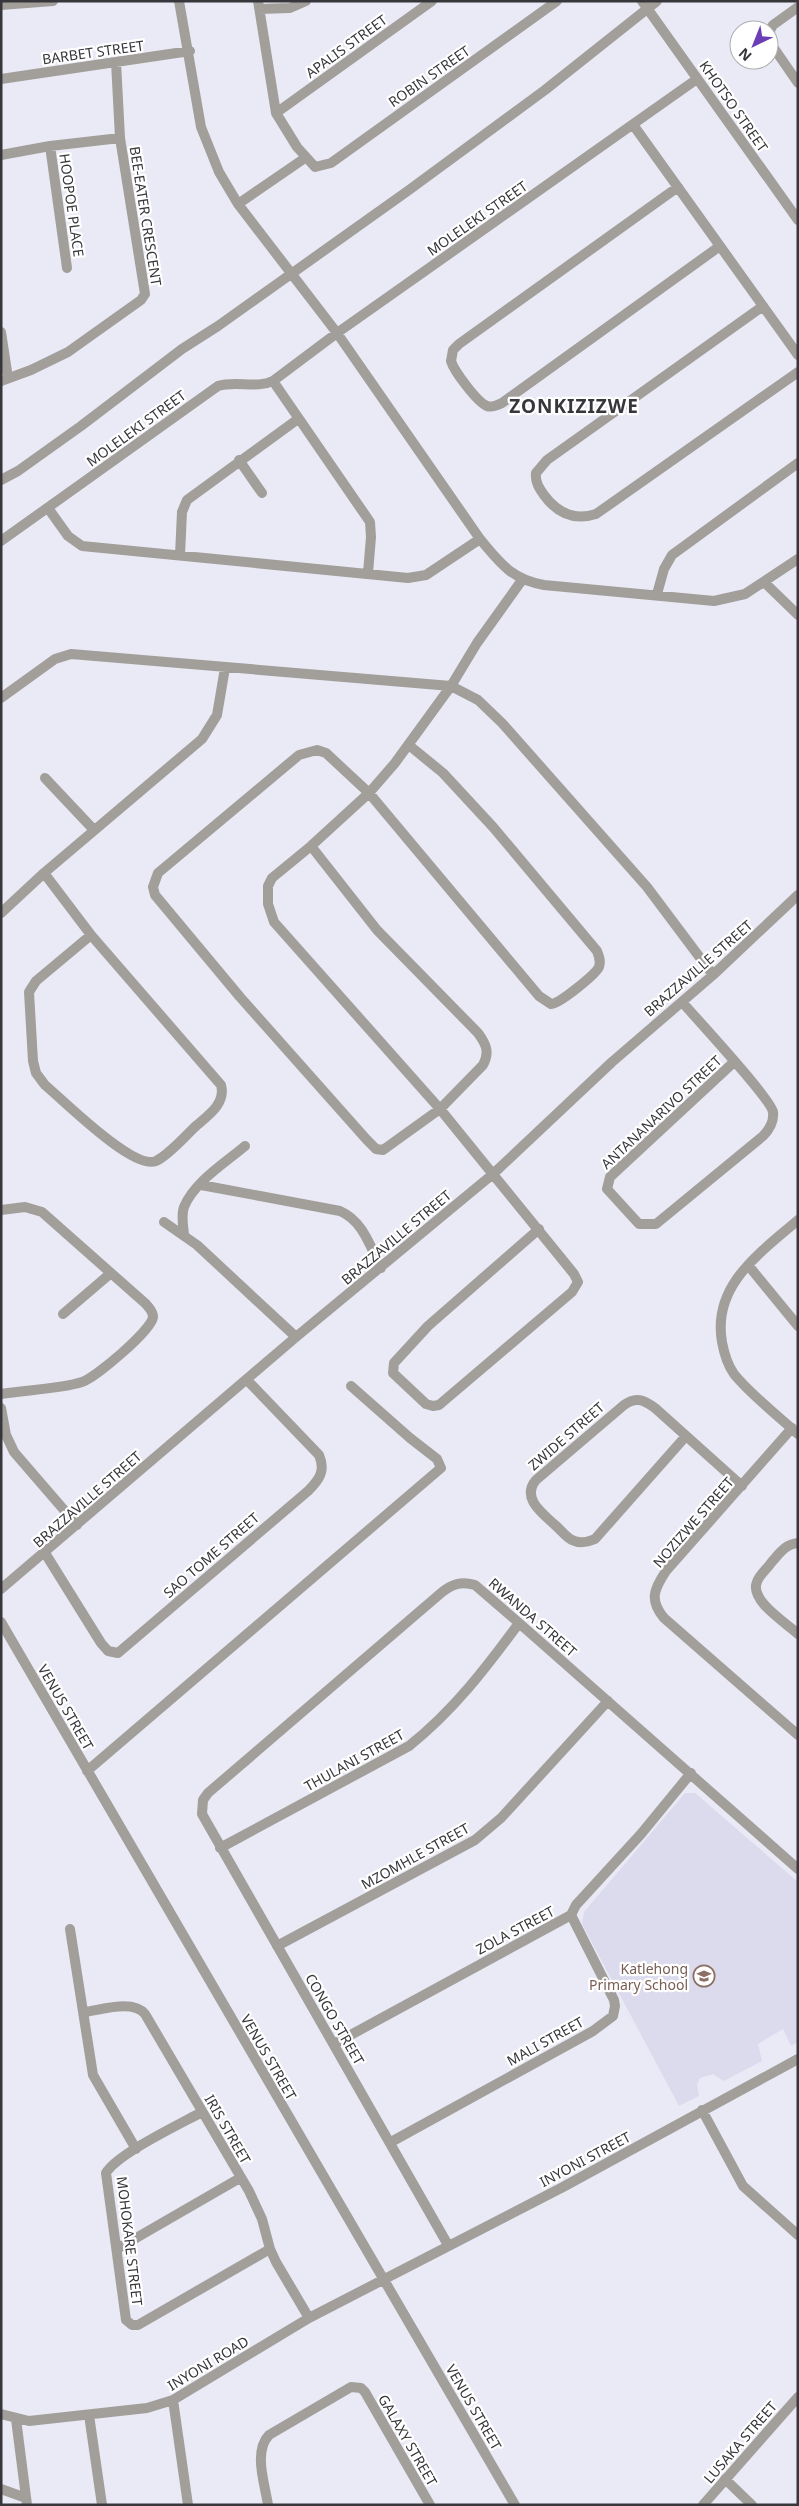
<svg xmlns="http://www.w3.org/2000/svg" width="799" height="2506" font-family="'Noto Sans',sans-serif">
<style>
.built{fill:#dbdbed}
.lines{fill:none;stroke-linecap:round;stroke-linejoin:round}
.minor{stroke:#a29f9b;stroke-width:10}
.labels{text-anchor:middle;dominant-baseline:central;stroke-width:4.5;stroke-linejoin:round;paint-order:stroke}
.street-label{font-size:14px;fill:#36363b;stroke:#fff}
.education-label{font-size:14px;fill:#785e54;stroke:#fff;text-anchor:end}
.district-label{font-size:19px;font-weight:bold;letter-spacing:1px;fill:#36363b;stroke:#fff}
</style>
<rect width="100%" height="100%" fill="#e9eaf5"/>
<!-- built -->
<path class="built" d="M 685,1793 L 695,1793 L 798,1882 L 798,2042 L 791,2046 L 783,2029 L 758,2044 L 762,2061 L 724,2081 L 713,2074 L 700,2078 L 697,2084 L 699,2096 L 679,2106 L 582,1924 L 584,1912 Z"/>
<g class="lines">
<!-- minor -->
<path class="minor" d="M 179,1 L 201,127 L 219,172 L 238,204 L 337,333 L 480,539 C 500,563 511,579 544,585 L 714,601 L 745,594 L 798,559
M 258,1 L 276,113 L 297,147 L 315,167 L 331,163 L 557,1
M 642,1 L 798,220
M 1,5 L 53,1
M 260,9 L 290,8 L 306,1
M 769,32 L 773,25 L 798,7
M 769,41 L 798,83
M 1,79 L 190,51
M 276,113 L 432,1
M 634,126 L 798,355
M 50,146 L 67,268
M 1,155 L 50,146 L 120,138
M 678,187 L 459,344 L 453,350 L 451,361 C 454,371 477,402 487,406 C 492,408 498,405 502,403 L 720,246
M 238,204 L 305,158
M 763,306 L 547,460 L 536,473 C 535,482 539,488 544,495 C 557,513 574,521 596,514 L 798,372
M 1,332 L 8,378
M 1,381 L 31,370 L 68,352 L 141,300 L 145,294 L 120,138 L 116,62
M 273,381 L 370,522 L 371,537 L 368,573
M 239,460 L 262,493
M 1,480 L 18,471 L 81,426 L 182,349 L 218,326 L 409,190 L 545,90 L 657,1
M 48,508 L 68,536 L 82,546 L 408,578 L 426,575 L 480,539
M 1,541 L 218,386 C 236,380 256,389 273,381 L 337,333 L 697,79
M 180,555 L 182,512 L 187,500 L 298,419
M 522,580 L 477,643 L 451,686 L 395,763 L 369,793 L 311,846 L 272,878 L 268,886 L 268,904 L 274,922 L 440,1109 L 574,1274 L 578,1282 L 572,1292 L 439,1405 L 433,1406 L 426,1404 L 393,1373 L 394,1363 L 428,1326 L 539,1229
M 764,582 L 798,615
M 657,594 L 664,569 L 672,555 L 798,463
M 1,698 L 55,659 L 71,654 L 451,686 L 478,700 L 502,723 L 647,887 L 713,975
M 45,778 L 94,830
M 311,846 L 377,930 L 478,1033 C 486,1044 490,1052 483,1065 L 440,1109 L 383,1150 L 376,1149 L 367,1140 L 240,997 L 155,895 L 153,887 L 158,873 L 299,755 L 317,750 L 326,753 L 369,793 L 539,996 L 551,1004 C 559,1004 595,975 599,967 C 601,961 599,956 597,951 L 493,827 L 443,773 L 410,746
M 44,873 L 91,935 L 221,1085 C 226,1103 209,1115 197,1125 C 186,1135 169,1155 156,1161 C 134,1171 63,1100 45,1085 L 36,1073 L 33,1061 L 29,992 L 36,981 L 91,935
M 1,913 L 44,873 L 202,739 L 217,715 L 225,668
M 682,1002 C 696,1018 771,1099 773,1112 C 774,1121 769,1130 763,1136 L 656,1224 L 639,1224 L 607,1189 L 610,1177 L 734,1062
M 201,1185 L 340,1211 C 363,1221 370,1246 381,1268
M 1,1210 L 25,1207 L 42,1212 L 146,1304 C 149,1308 153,1311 153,1317 C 152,1330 95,1378 82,1382 C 60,1389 25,1390 1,1394
M 798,1220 C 760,1253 712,1285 722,1342 C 724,1353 727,1364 734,1374 C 749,1393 779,1417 798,1434
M 164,1222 L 197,1245 L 296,1337
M 184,1234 C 183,1226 181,1215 184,1207 C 194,1182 225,1163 245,1146
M 748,1265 L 798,1326
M 63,1314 L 111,1273
M 1,1408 L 6,1435 L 14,1452 L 77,1525
M 792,1428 L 666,1571 C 654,1589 649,1600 664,1618 L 798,1735
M 686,1436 L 595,1539 C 588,1542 580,1544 572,1540 C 566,1537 560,1529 555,1525 C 542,1513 521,1498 536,1480 L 624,1405 C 636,1396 644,1400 655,1408 L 742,1486
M 798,1543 C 785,1544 779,1554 771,1563 C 767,1569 759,1575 757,1582 C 749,1600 786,1623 798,1634
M 45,1553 L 101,1643 L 108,1651 L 118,1653 L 308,1491 C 319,1480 326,1471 319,1455 L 247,1380
M 1,1589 L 296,1337 L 493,1174 L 612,1062 L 713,975 L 798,895
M 1,1622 L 515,2505
M 87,1771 L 441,1468 L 437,1459 L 410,1438 L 351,1386
M 220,1848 L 409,1746 C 453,1711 486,1668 519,1623
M 70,1929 L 93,2075 L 136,2149
M 277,1946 L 475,1840 L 501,1818 L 608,1701
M 84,2012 C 101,2010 133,1999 145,2014 L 249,2191 L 262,2219 L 270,2249 L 276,2262 L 309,2318
M 334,2044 L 571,1915 L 576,1905 L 641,1834 L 691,1773
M 702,2110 L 743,2186 L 798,2235
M 202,2112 C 180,2124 117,2154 106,2173 L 126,2320 L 132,2325 L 138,2325 L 270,2249
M 391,2142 L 593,2031 L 613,2016 L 615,2006 L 614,2000 L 571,1915
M 448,2245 L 202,1814 L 203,1800 L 208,1793 L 441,1593 C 452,1584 461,1581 475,1585 L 519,1623 L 798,1869
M 117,2249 L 240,2178
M 173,2400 L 188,2505
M 1,2414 L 29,2421 L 147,2408 L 173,2400 L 309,2318 L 563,2187 L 798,2059
M 89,2415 L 102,2505
M 16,2419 L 27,2505
M 725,2479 L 752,2505
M 1,2489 L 26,2498
M 268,2505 C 265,2484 253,2452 269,2435 L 351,2387 L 361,2388 L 365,2392 L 430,2505
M 703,2505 L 798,2397"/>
</g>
<!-- icons -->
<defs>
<g id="school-ring" transform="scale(1.125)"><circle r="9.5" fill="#fff" stroke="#8d6e63" stroke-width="1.5"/><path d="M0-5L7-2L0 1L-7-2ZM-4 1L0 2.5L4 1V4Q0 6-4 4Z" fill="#8d6e63"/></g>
</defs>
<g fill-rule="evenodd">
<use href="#school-ring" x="704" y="1976"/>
</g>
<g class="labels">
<!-- street labels -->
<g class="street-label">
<text transform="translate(346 46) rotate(-36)">APALIS STREET</text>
<text transform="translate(93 52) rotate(-8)">BARBET STREET</text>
<text transform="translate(429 76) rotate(-35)">ROBIN STREET</text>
<text transform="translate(734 106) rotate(55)">KHOTSO STREET</text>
<text transform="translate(72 205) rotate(82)">HOOPOE PLACE</text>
<text transform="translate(146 216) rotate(81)">BEE-EATER CRESCENT</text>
<text transform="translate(477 218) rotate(-35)">MOLELEKI STREET</text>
<text transform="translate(136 428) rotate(-36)">MOLELEKI STREET</text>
<text transform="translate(698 968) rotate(-41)">BRAZZAVILLE STREET</text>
<text transform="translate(661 1112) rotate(-43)">ANTANANARIVO STREET</text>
<text transform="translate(396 1237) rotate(-40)">BRAZZAVILLE STREET</text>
<text transform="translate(566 1436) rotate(-41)">ZWIDE STREET</text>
<text transform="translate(87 1499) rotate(-41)">BRAZZAVILLE STREET</text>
<text transform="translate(693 1522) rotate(-49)">NOZIZWE STREET</text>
<text transform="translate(211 1555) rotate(-41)">SAO TOME STREET</text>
<text transform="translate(533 1617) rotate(41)">RWANDA STREET</text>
<text transform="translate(66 1707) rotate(60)">VENUS STREET</text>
<text transform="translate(354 1760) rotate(-29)">THULANI STREET</text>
<text transform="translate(415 1856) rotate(-29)">MZOMHLE STREET</text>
<text transform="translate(515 1930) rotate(-28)">ZOLA STREET</text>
<text transform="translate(335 2019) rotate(60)">CONGO STREET</text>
<text transform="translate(545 2041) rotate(-29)">MALI STREET</text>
<text transform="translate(269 2057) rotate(60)">VENUS STREET</text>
<text transform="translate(228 2129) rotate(60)">IRIS STREET</text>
<text transform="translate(585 2159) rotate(-28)">INYONI STREET</text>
<text transform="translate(130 2241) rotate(83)">MOHOKARE STREET</text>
<text transform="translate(208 2363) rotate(-31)">INYONI ROAD</text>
<text transform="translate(474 2407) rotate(60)">VENUS STREET</text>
<text transform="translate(408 2440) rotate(60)">GALAXY STREET</text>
<text transform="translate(740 2442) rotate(-49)">LUSAKA STREET</text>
</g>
<!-- education labels -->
<g class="education-label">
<text x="688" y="1968">Katlehong<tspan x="688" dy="16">Primary School</tspan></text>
</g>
<!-- district labels -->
<g class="district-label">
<text x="574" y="406">ZONKIZIZWE</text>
</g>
</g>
<!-- border -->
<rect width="799" height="2506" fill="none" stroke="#36363b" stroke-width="5"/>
<!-- north arrow -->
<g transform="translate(754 45) rotate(223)"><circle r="24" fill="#ffffff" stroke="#afafb1"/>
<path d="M0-4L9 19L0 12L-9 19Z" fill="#6b3eb6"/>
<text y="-8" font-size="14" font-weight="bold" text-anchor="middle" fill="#36363b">N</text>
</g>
</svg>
